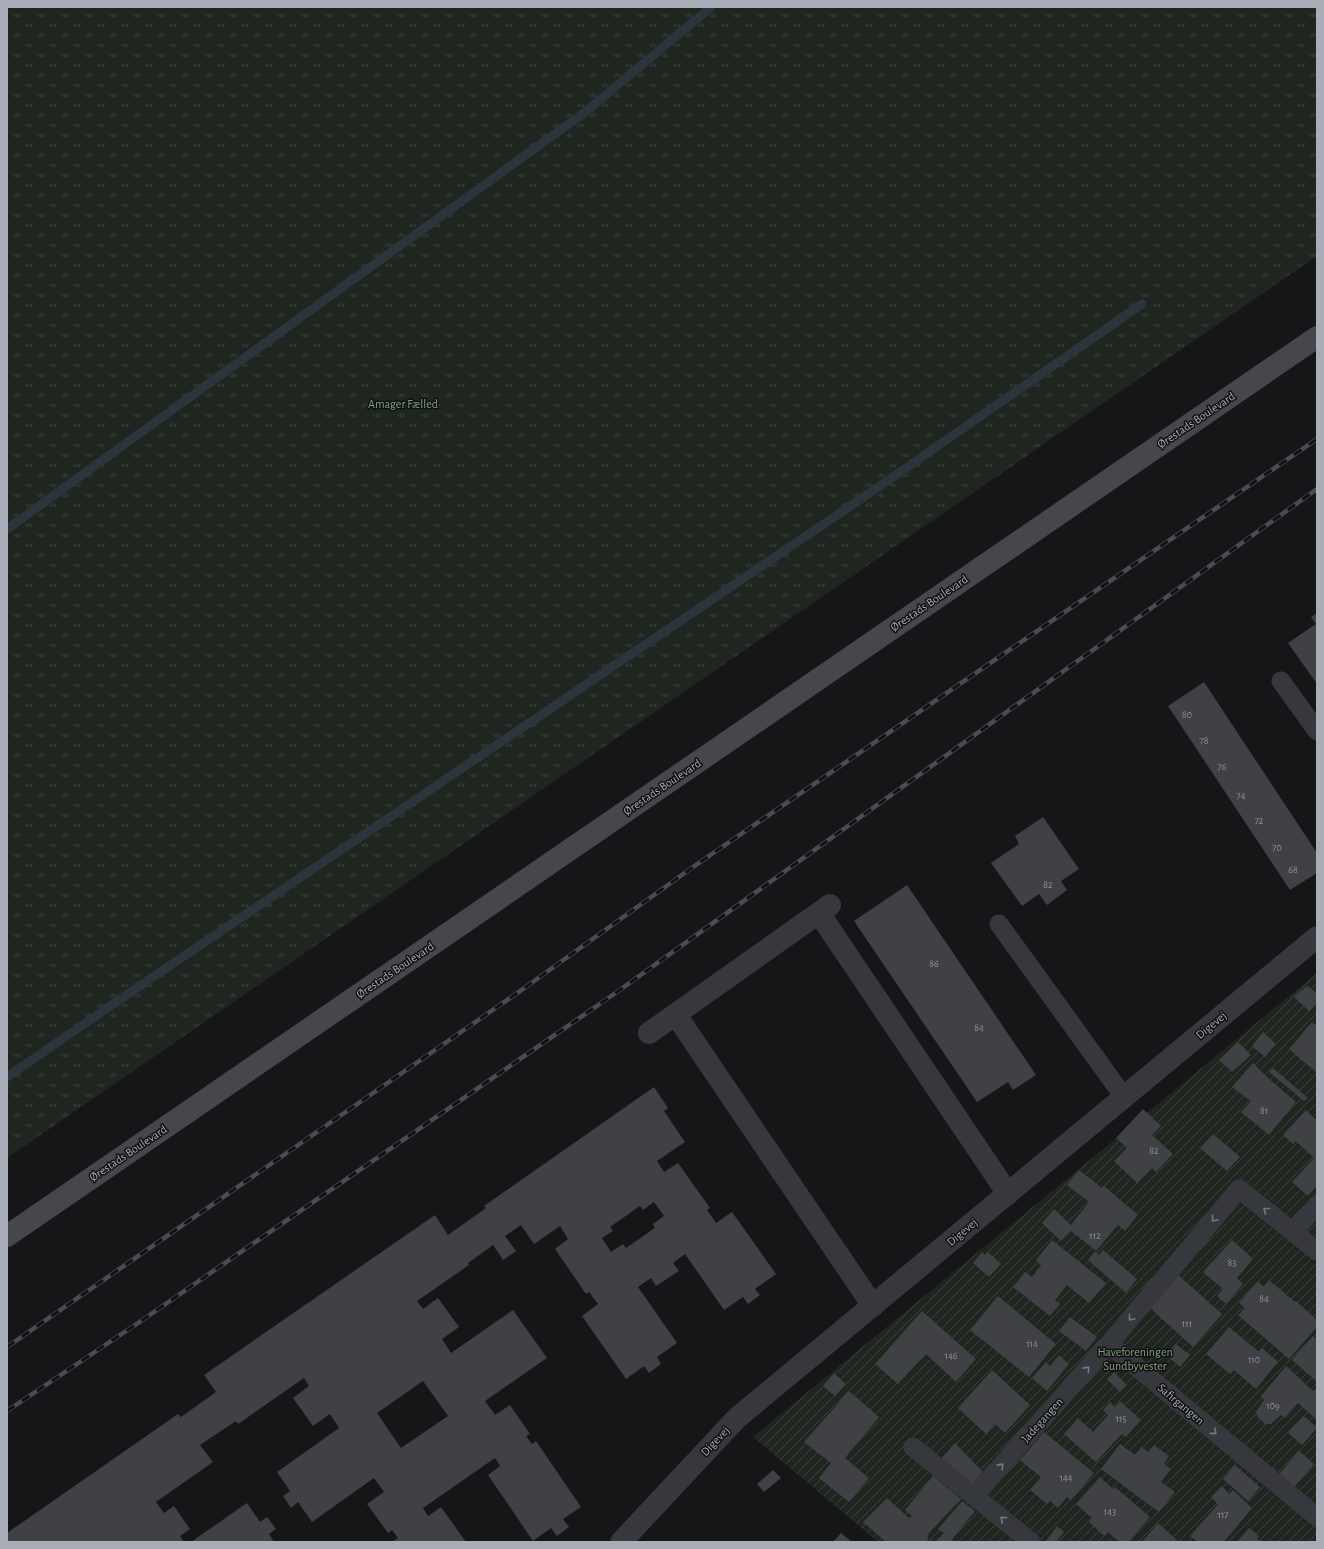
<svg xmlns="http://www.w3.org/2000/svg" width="1324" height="1549" font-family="'Alegreya Sans',sans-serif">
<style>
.park{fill:url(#park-tufts)}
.garden{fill:url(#garden-furrows)}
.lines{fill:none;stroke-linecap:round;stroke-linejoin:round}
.stream{stroke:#2c353c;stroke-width:9}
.building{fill:#404145;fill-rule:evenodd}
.lane{stroke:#37383d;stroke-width:19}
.street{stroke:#37383d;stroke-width:22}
.secondary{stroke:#45474d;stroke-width:22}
.rail-casing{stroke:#4a4c52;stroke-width:4.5}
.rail{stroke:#111113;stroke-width:3;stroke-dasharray:9;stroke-linecap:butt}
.oneway{stroke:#757881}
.labels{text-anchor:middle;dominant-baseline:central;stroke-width:3;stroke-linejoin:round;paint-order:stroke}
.number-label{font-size:10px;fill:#8e929b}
.park-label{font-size:12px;fill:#7fa381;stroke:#111113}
.street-label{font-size:12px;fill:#a8adb8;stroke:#111113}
</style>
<defs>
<pattern id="park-tufts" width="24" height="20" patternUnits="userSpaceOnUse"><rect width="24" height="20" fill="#1e261f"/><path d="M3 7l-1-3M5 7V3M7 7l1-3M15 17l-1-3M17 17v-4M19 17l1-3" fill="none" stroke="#3c433d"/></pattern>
<pattern id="garden-furrows" width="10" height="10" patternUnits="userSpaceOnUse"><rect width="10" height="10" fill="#1e261f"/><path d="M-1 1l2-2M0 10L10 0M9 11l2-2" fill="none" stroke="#3c433d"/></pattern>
</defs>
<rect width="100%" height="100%" fill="#161618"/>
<!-- park -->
<path class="park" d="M 7,7 L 1317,7 L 1317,256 L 7,1158 Z"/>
<!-- garden -->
<path class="garden" d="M 1317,973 L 1317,1542 L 878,1542 L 753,1437 Z"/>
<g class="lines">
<!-- stream -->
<path class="stream" d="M 7,529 L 584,113 L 711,7
M 7,1077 L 119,1000 L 880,486 L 1142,304"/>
</g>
<!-- building -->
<path class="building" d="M 1317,613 L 1317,684 L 1288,643 L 1316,624 L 1311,617 Z
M 1204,682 L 1317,853 L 1317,873 L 1290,890 L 1168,706 Z
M 1043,817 L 1079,869 L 1061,881 L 1067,890 L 1047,905 L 1039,894 L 1022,906 L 991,863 L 1019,844 L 1015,836 Z
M 907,885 L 1036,1075 L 1013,1090 L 1008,1082 L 977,1102 L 854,921 Z
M 1307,986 L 1317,993 L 1317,1003 L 1309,1011 L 1294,997 Z
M 1312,1022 L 1317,1027 L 1317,1073 L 1289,1049 Z
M 1263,1032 L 1276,1044 L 1265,1057 L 1252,1046 Z
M 1238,1042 L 1251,1055 L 1232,1072 L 1219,1060 Z
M 1253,1063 L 1269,1079 L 1296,1102 L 1269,1135 L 1241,1112 L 1251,1101 L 1232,1087 Z
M 1273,1068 L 1308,1098 L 1304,1101 L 1269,1072 Z
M 654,1087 L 668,1108 L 664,1111 L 685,1142 L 657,1161 L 664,1172 L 678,1163 L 710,1208 L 707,1210 L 716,1223 L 732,1212 L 776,1274 L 755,1289 L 760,1295 L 748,1304 L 743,1297 L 724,1310 L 685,1254 L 673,1263 L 679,1271 L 656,1286 L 651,1278 L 638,1287 L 677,1343 L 657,1357 L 661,1364 L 649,1373 L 644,1366 L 626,1379 L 582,1316 L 598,1304 L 589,1292 L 586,1294 L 555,1249 L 568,1239 L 560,1226 L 534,1244 L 521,1225 L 505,1236 L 516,1251 L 503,1260 L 493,1245 L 468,1263 L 469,1265 L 417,1301 L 423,1309 L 438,1298 L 459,1327 L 442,1339 L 451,1353 L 513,1310 L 547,1358 L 485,1401 L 495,1415 L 510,1405 L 530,1434 L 526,1436 L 532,1444 L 536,1441 L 581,1507 L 563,1519 L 569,1527 L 557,1536 L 551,1528 L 533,1541 L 488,1475 L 500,1466 L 495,1458 L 423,1508 L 428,1516 L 441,1507 L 466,1542 L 394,1542 L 393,1541 L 398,1538 L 392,1530 L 388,1533 L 367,1504 L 384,1492 L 374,1478 L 312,1522 L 298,1502 L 291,1508 L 283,1496 L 290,1491 L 277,1472 L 339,1428 L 330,1414 L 313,1426 L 293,1398 L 309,1386 L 304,1378 L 238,1424 L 236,1421 L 200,1445 L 213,1462 L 156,1502 L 164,1513 L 174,1506 L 190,1529 L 180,1536 L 184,1542 L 7,1542 L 7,1533 L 178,1414 L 181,1417 L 216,1392 L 204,1375 L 435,1215 L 448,1235 L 486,1208 L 484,1206 ZM 654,1202 L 664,1216 L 653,1224 L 655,1228 L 626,1248 L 623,1244 L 611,1252 L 602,1238 L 613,1231 L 610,1227 L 640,1206 L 643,1210 ZM 423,1381 L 448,1416 L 401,1448 L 377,1413 Z
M 1143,1109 L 1161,1126 L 1152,1135 L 1173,1154 L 1156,1172 L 1152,1168 L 1137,1183 L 1114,1161 L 1127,1148 L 1116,1138 Z
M 1306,1110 L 1315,1119 L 1317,1117 L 1317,1186 L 1308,1196 L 1292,1182 L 1314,1158 L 1296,1141 L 1293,1144 L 1283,1135 Z
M 1213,1134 L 1240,1157 L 1227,1171 L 1200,1148 Z
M 1079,1170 L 1102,1188 L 1104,1186 L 1138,1215 L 1125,1231 L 1118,1225 L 1096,1251 L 1071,1231 L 1061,1241 L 1042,1223 L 1054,1209 L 1071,1225 L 1089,1202 L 1067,1185 Z
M 1052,1240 L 1106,1283 L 1089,1303 L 1067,1285 L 1055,1300 L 1060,1304 L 1050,1316 L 1013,1287 L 1025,1272 L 1032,1277 L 1041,1265 L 1036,1260 Z
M 1232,1240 L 1253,1259 L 1237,1278 L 1243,1284 L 1226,1304 L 1217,1296 L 1223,1289 L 1203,1272 Z
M 1103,1250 L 1137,1279 L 1126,1293 L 1088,1260 L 1095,1251 L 1099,1255 Z
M 982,1252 L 985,1255 L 988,1252 L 1001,1264 L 989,1277 L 973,1263 Z
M 1178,1275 L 1222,1314 L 1193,1347 L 1149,1307 Z
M 1269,1280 L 1295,1302 L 1296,1301 L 1317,1320 L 1317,1327 L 1289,1359 L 1238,1315 L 1245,1308 L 1239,1303 L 1258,1281 L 1264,1287 Z
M 998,1296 L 1056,1344 L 1029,1377 L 970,1330 Z
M 922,1311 L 976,1359 L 956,1382 L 926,1354 L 898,1384 L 875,1364 Z
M 1070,1317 L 1097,1337 L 1086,1351 L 1059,1331 Z
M 1229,1327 L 1259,1352 L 1262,1348 L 1278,1362 L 1256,1389 L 1234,1370 L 1230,1374 L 1206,1354 Z
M 1313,1336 L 1317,1339 L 1317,1382 L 1292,1360 Z
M 1176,1344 L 1190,1355 L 1180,1367 L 1167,1356 Z
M 1059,1355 L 1069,1364 L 1047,1391 L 1032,1378 L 1046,1362 L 1050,1366 Z
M 1286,1366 L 1313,1391 L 1315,1389 L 1317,1391 L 1317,1420 L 1298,1403 L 1285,1418 L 1281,1415 L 1271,1424 L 1265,1424 L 1258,1418 L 1256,1412 L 1264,1400 L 1261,1396 Z
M 992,1370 L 1030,1405 L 1005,1433 L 995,1424 L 986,1434 L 958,1408 Z
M 1114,1372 L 1127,1385 L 1120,1392 L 1107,1379 Z
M 834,1373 L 846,1384 L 835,1396 L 823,1386 Z
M 849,1391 L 879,1417 L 845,1458 L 869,1478 L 849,1502 L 819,1478 L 831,1463 L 804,1442 Z
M 1120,1401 L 1141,1420 L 1126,1437 L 1122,1434 L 1096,1462 L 1064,1434 L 1078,1418 L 1093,1432 L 1108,1415 L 1103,1410 L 1110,1402 L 1115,1407 Z
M 1304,1416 L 1317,1428 L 1302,1445 L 1288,1433 Z
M 1044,1432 L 1094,1473 L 1071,1500 L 1067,1497 L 1058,1508 L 1050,1501 L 1047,1504 L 1030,1490 L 1041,1477 L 1020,1460 Z
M 955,1443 L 983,1472 L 971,1485 L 942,1458 Z
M 1120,1444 L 1135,1455 L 1141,1447 L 1148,1452 L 1154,1445 L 1169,1456 L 1164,1464 L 1171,1469 L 1161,1482 L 1175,1492 L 1159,1512 L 1101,1469 Z
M 1299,1451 L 1314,1464 L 1294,1487 L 1279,1474 Z
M 1235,1465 L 1260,1487 L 1248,1501 L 1223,1479 Z
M 773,1470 L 781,1478 L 764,1492 L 757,1484 Z
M 933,1476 L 961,1499 L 928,1534 L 929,1535 L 927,1538 L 929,1539 L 927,1542 L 886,1542 L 863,1522 L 887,1498 L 909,1518 L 912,1516 L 905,1510 Z
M 1100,1477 L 1113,1489 L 1115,1487 L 1150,1517 L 1128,1542 L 1119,1542 L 1108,1532 L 1104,1536 L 1089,1522 L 1092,1518 L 1076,1504 Z
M 1222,1486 L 1229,1494 L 1233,1490 L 1252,1508 L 1224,1542 L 1198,1542 L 1190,1536 L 1218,1504 L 1211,1497 Z
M 962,1501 L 975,1511 L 952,1539 L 955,1542 L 935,1542 L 944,1533 L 938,1529 Z
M 247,1503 L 260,1522 L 267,1517 L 276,1529 L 269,1534 L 274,1542 L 191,1542 Z
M 1158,1523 L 1179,1542 L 1142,1542 Z
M 1057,1526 L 1064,1532 L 1056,1542 L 1045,1542 Z
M 1249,1528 L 1259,1536 L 1257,1539 L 1260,1542 L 1237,1542 Z
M 841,1533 L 852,1542 L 833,1542 Z"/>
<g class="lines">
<!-- lane -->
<path class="lane" d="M 1281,681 L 1317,731
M 999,924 L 1124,1097
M 1294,1231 L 1317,1205
M 1109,1344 L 1317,1517
M 913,1447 L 1031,1542
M 975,1495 L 1109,1344 L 1239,1189 L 1317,1251"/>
<!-- street -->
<path class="street" d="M 819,913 L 1008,1194
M 676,1015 L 873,1306
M 649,1033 L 830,905
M 621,1542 L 737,1418 L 1317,937"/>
<!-- secondary -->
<path class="secondary" d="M 7,1236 L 1317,337"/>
<!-- rail casing -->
<g class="rail-casing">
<path id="rail" d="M 7,1347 L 523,989 L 693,867 L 1317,439
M 7,1411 L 141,1321 L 617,992 L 1317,489"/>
</g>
<!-- rail -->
<use href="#rail" class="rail"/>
</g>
<!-- one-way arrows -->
<defs><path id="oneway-chevron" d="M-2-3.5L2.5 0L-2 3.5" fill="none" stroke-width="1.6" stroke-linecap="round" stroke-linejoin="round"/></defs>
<g class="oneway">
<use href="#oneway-chevron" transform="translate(1266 1210) rotate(-142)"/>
<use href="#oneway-chevron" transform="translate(1214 1219) rotate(130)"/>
<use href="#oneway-chevron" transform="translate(1131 1318) rotate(130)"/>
<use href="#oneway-chevron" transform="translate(1087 1369) rotate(-48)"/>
<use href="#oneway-chevron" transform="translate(1214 1432) rotate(40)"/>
<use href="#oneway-chevron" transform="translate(1001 1466) rotate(-48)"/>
<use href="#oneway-chevron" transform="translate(1003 1519) rotate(-140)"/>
</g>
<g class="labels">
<!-- number labels -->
<g class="number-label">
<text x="1187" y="715">80</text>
<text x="1204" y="741">78</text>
<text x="1222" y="767">76</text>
<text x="1241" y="796">74</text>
<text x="1259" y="821">72</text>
<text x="1277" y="848">70</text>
<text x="1293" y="870">68</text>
<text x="1048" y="885">82</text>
<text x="934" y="964">86</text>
<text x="979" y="1028">84</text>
<text x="1264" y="1111">81</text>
<text x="1154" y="1151">82</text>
<text x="1095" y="1236">112</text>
<text x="1232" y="1263">83</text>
<text x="1264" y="1299">84</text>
<text x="1187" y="1324">111</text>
<text x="1032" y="1344">114</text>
<text x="951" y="1356">146</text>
<text x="1254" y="1360">110</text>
<text x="1273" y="1406">109</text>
<text x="1121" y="1419">115</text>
<text x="1066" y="1478">144</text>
<text x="1110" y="1512">143</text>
<text x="1223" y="1515">117</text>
</g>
<!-- park labels -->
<g class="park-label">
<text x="403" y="404">Amager Fælled</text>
<text x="1135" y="1352">Haveforeningen<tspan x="1135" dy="14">Sundbyvester</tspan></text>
</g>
<!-- street labels -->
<g class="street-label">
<text transform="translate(1196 420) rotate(-34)">Ørestads Boulevard</text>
<text transform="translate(929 603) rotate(-34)">Ørestads Boulevard</text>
<text transform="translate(662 787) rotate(-34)">Ørestads Boulevard</text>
<text transform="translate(395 970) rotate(-34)">Ørestads Boulevard</text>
<text transform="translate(1211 1025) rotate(-40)">Digevej</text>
<text transform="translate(128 1153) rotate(-34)">Ørestads Boulevard</text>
<text transform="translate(962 1232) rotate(-40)">Digevej</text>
<text transform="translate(1181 1404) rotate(40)">Safirgangen</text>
<text transform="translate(1042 1420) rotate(-48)">Jadegangen</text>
<text transform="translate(715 1441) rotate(-47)">Digevej</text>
</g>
</g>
<!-- border -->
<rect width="1324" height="1549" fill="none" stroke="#a8adb8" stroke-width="16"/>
</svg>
